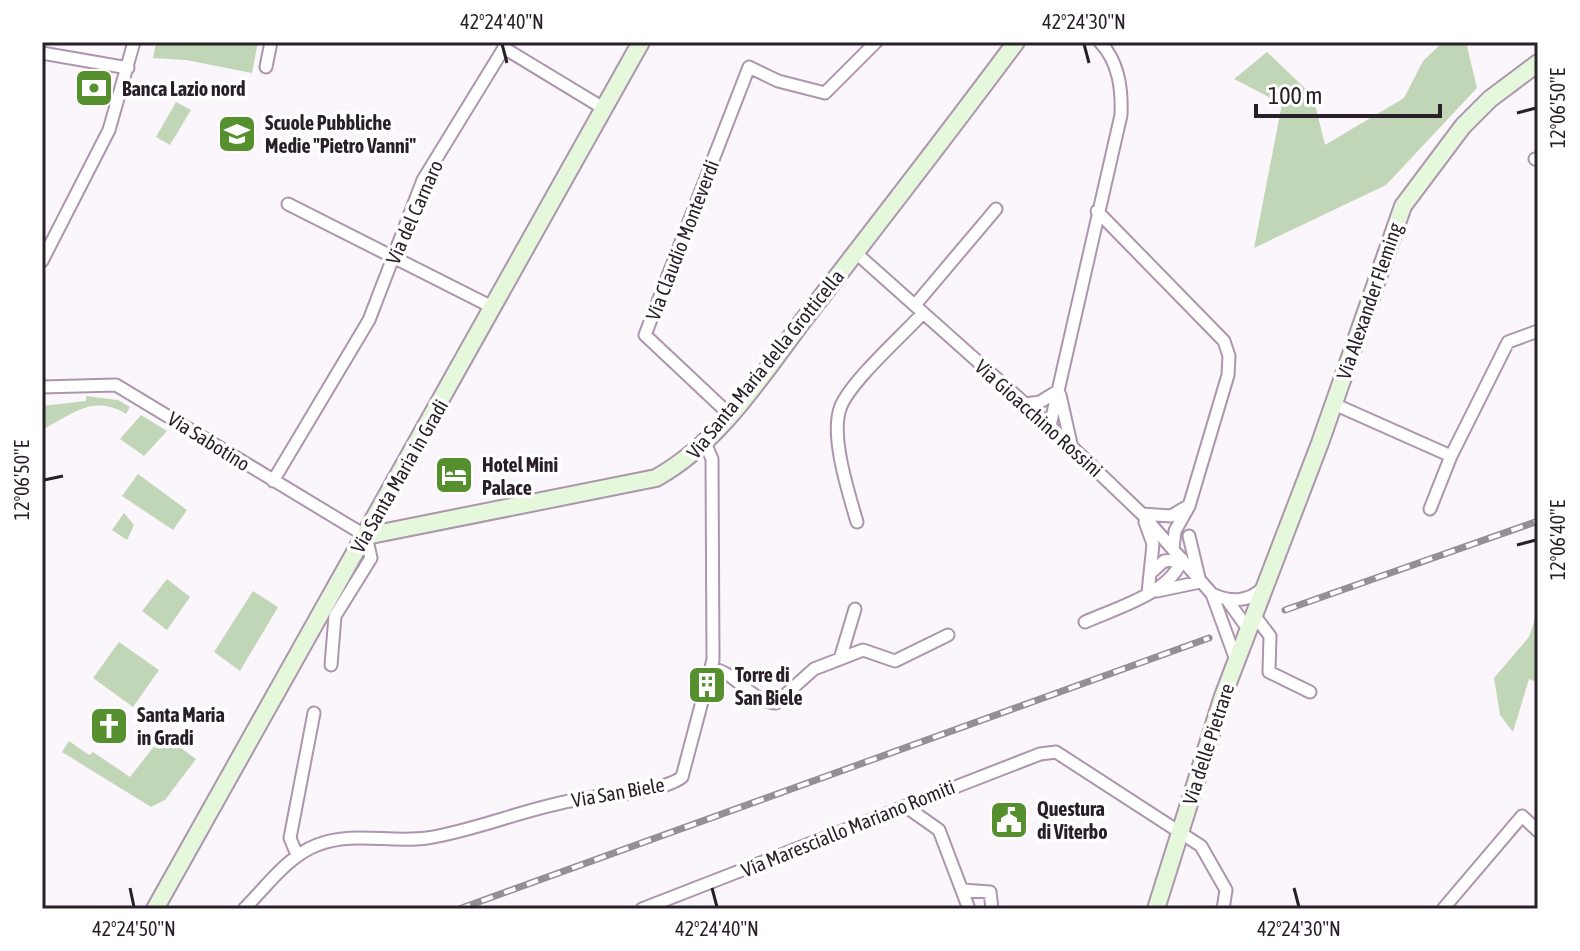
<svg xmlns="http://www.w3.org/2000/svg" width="1580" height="951" font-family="'Asap Condensed',sans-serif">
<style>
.green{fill:#c0d6b6}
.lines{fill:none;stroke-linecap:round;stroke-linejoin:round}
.street-casing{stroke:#ad95ae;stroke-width:15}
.secondary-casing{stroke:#ad95ae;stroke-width:20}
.street{stroke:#fff;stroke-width:11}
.secondary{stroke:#e5f8db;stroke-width:16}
.rail-casing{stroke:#958e96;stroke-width:7}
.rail{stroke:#fff;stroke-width:4;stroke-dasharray:12;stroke-linecap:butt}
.ticks{fill:none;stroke:#281f28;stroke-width:3}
.labels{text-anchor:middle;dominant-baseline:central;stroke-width:7;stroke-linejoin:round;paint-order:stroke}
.poi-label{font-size:20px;font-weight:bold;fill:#281f28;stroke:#fff;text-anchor:start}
.street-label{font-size:20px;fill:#281f28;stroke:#fff}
.neatline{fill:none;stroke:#281f28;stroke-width:3}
.ticks-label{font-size:20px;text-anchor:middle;fill:#281f28}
</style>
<rect width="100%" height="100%" fill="#fbf6fc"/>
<!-- green -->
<path class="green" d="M 156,42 L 258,42 L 252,73 L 186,60 L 153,58 Z
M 1443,42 L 1466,42 L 1477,88 L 1386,185 L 1254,248 L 1282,104 L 1234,79 L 1267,52 L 1313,96 L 1325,145 L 1404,98 L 1423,61 Z
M 176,102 L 191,110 L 170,145 L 156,137 Z
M 86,396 L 118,400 L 130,407 L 126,414 C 93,394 73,414 42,430 L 42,406 L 86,401 Z
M 141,415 L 167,431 L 144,456 L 120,439 Z
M 138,474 L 187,510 L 173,530 L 122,496 Z
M 124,513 L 134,525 L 127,540 L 112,530 Z
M 167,579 L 190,597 L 167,630 L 142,611 Z
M 253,591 L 278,607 L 240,671 L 214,652 Z
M 1538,609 L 1538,679 L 1536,682 L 1529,679 L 1513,732 L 1500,715 L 1494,678 L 1529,637 Z
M 119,642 L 159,670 L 133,707 L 93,678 Z
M 163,735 L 196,759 L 165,800 L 151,807 L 62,752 L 69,741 L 89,755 L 93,752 L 130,777 Z"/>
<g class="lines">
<!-- street casing -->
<g class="street-casing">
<path id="street" d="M 42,53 L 128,68
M 266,67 L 271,42
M 1535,159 L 1538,160
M 288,204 L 494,308
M 1097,211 L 1224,341 L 1229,356 L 1228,375 L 1189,506 L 1175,531 L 1173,549
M 856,253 L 1050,426 L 1142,514 L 1212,594 L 1236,660
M 42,261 L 109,130 L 134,42
M 915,305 L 996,209
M 42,387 L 116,385 L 366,536 L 371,558 L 335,616 L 331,665
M 1060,395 L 1071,444
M 1026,404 L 1040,402 L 1058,391
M 1334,404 L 1451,456 L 1508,342 L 1538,331
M 729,414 L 645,335 L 749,67 L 778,81 L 825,93 L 876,42
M 1050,426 L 1121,115 C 1122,89 1119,62 1100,42
M 273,481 L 369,320 L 423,180 L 504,48 L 603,108
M 1430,509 L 1451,456
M 1142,514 L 1171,516 L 1188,506
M 857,522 C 849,494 829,434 841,406 C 852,380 902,336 923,313
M 1145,522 L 1153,544 L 1148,593
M 1157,591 L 1200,582 L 1189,536
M 1212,594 C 1230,602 1246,603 1262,589
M 1228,601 L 1248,629
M 1254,615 L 1270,636 L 1269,672 L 1310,692
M 1085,622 C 1116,608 1171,593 1182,559 L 1164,561 L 1153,571
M 840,659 L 855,609
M 711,668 C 738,673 749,701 776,703 L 814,669 L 863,650 L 895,661 L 948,635
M 905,806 L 939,830 L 969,909
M 297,855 L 290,838 L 314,713
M 963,890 L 990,892 L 992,909
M 244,909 C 266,887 288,856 317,845 C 352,831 390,843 427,838 C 479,830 528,807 581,799 C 606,795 663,792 682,777 L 713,660 L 712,459 L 705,443
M 642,909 L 1040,754 L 1056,752 L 1201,846 L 1226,890 L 1223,909
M 1443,909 L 1522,816 L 1538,831"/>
</g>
<!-- secondary casing -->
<g class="secondary-casing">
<path id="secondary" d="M 366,536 L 656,478 C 723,441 766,368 812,309 C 881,220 949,132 1016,42
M 155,909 L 641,42
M 1156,909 L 1223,696 L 1320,443 L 1403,206 L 1463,126 L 1490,99 L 1538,63"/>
</g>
<!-- street -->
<use href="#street" class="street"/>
<!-- secondary -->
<use href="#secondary" class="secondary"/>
<!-- rail casing -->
<g class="rail-casing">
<path id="rail" d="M 1285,610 L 1538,521
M 459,909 L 1209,638"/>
</g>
<!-- rail -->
<use href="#rail" class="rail"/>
</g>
<!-- ticks -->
<path class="ticks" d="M 502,44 L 507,63M 1084,44 L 1089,63M 1517,113 L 1536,108M 44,480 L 63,476M 1517,545 L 1536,540M 130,888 L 134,907M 712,888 L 717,907M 1294,888 L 1299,907"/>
<!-- icons -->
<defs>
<g id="bank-square" transform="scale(2)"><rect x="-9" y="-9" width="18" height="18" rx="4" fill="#56902e" stroke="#fff"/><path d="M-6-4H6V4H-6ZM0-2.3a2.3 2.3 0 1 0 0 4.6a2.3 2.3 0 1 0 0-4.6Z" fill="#fff"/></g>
<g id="school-square" transform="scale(2)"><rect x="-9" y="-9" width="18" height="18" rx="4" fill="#56902e" stroke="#fff"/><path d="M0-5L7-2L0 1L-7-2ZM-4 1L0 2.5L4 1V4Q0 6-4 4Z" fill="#fff"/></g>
<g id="hotel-square" transform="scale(2)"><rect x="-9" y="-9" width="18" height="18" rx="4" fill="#56902e" stroke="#fff"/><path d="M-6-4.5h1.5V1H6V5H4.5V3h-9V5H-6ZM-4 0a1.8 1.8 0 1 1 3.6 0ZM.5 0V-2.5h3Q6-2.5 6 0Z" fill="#fff"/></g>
<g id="building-square" transform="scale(2)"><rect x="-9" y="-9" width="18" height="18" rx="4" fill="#56902e" stroke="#fff"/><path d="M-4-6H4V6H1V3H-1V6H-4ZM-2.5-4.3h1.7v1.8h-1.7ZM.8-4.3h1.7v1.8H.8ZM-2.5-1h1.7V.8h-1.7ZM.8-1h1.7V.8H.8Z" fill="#fff"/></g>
<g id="church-square" transform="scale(2)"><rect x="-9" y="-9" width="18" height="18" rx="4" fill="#56902e" stroke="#fff"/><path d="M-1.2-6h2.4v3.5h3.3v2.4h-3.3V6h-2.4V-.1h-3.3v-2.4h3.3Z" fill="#fff"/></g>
<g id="civic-square" transform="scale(2)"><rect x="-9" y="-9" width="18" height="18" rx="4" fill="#56902e" stroke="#fff"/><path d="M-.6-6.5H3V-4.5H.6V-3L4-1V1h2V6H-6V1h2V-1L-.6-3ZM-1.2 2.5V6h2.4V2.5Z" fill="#fff"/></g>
</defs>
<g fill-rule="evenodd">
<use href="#bank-square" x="94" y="88"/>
<use href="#school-square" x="237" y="134"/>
<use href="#hotel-square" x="454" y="475"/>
<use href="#building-square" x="707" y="685"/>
<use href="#church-square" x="109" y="726"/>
<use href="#civic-square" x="1009" y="820"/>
</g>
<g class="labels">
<!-- poi labels -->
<g class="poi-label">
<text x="122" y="88">Banca Lazio nord</text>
<text x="265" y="122">Scuole Pubbliche<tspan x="265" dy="23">Medie "Pietro Vanni"</tspan></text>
<text x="482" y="464">Hotel Mini<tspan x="482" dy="23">Palace</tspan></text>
<text x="735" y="674">Torre di<tspan x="735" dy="23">San Biele</tspan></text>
<text x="137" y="714">Santa Maria<tspan x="137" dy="23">in Gradi</tspan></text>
<text x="1037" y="808">Questura<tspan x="1037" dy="23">di Viterbo</tspan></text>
</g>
<!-- street labels -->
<g class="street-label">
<text transform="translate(414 212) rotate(-66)">Via del Carnaro</text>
<text transform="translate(682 240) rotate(-69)">Via Claudio Monteverdi</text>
<text transform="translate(1369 301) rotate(-71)">Via Alexander Fleming</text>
<text transform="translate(765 364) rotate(-51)">Via Santa Maria della Grotticella</text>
<text transform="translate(1039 418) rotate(42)">Via Gioacchino Rossini</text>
<text transform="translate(209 441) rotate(32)">Via Sabotino</text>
<text transform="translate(399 476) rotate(-60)">Via Santa Maria in Gradi</text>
<text transform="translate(1208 744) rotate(-72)">Via delle Pietrare</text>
<text transform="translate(618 792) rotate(-10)">Via San Biele</text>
<text transform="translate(848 828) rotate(-22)">Via Maresciallo Mariano Romiti</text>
</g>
</g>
<!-- border -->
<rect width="1580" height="951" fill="none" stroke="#ffffff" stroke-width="88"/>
<!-- scale -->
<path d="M1256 104v12h184v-12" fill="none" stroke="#281f28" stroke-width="4"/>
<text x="1268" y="104" font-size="24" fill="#281f28" stroke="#ffffff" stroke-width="6" paint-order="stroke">100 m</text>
<rect x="44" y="44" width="1492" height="863" class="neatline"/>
<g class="ticks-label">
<text x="502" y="29">42°24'40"N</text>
<text x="1084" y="29">42°24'30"N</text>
<text transform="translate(1558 108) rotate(-90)" y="7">12°06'50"E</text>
<text transform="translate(22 480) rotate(-90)" y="7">12°06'50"E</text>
<text transform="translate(1558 540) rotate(-90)" y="7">12°06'40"E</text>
<text x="134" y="936">42°24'50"N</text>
<text x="717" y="936">42°24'40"N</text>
<text x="1299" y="936">42°24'30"N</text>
</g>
</svg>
